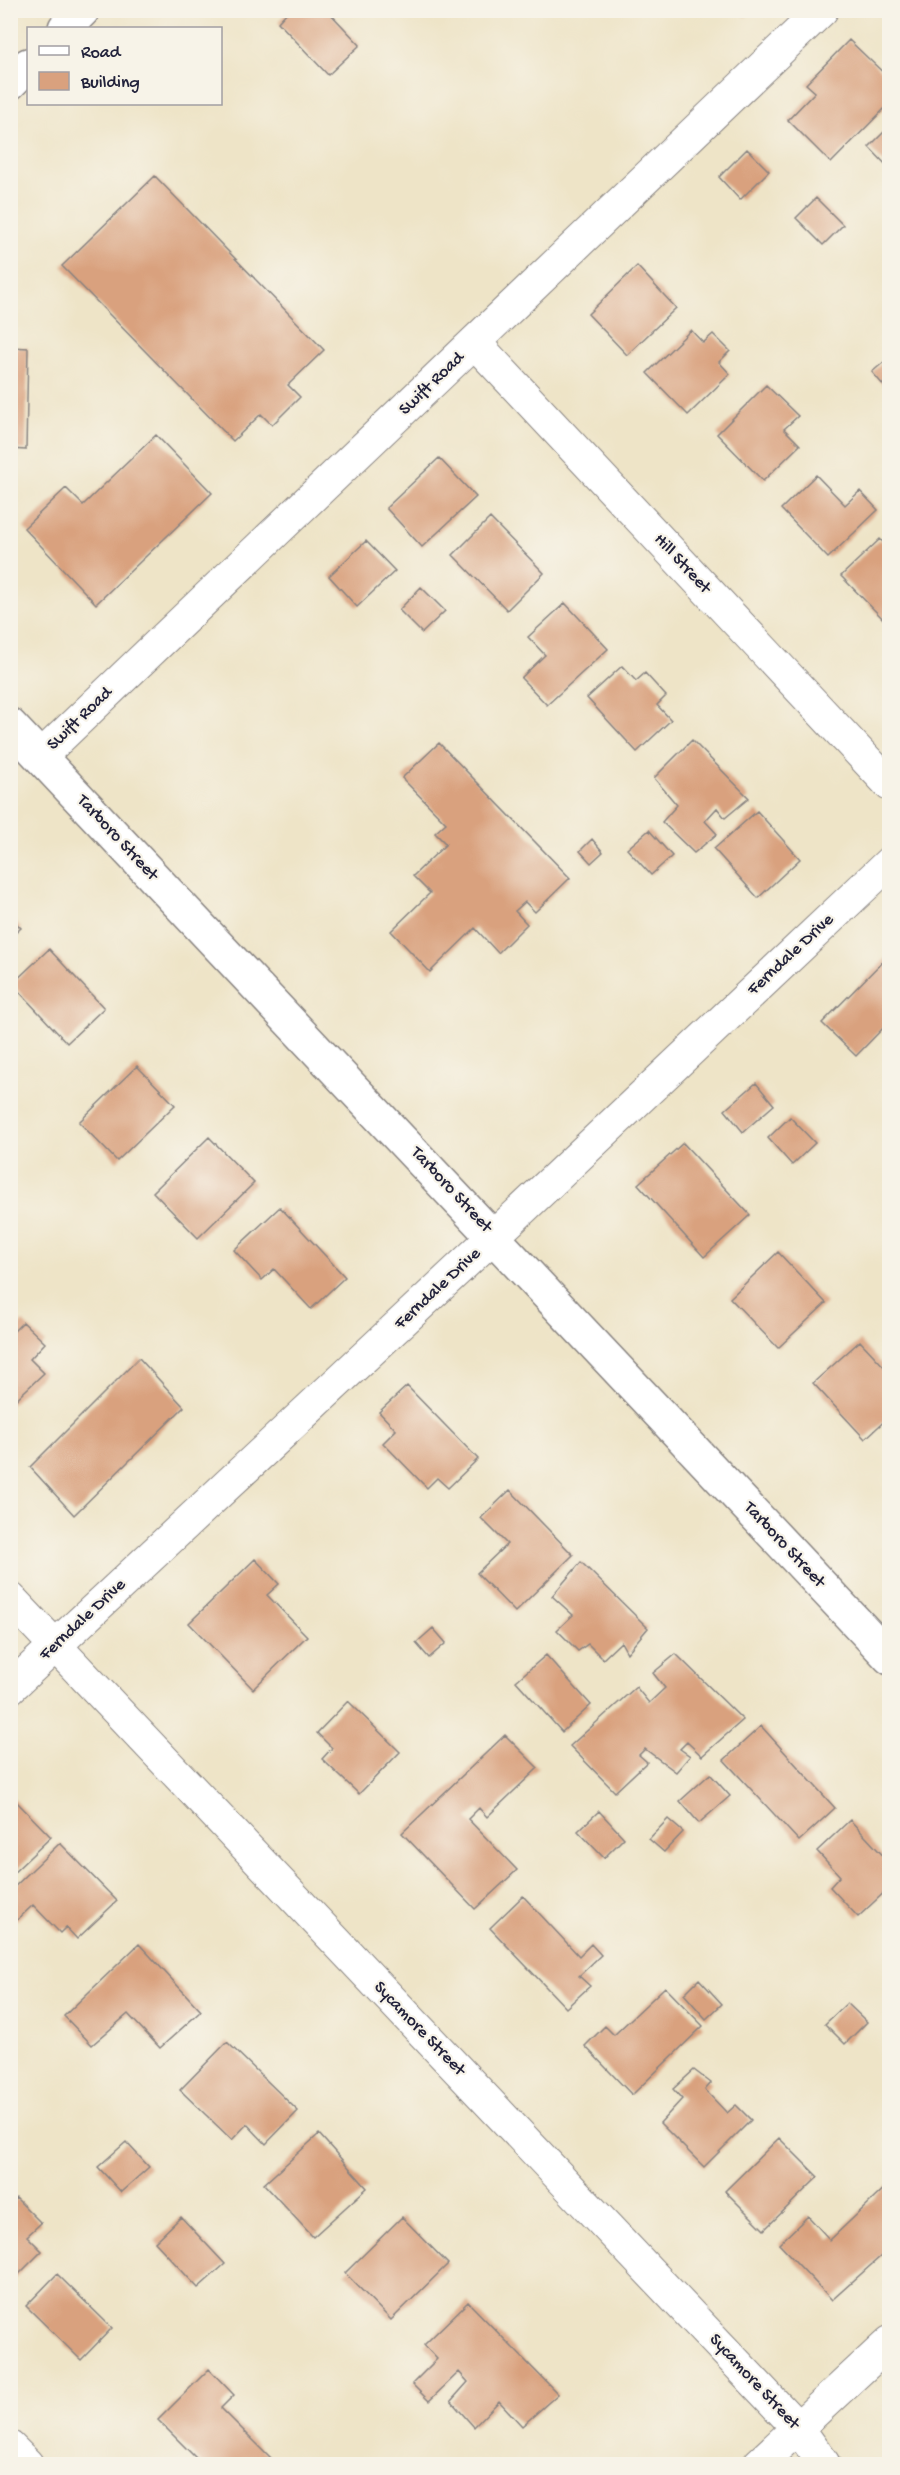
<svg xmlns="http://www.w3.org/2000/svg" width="900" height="2475" font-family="'Gochi Hand',sans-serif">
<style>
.building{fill:#d9a17e}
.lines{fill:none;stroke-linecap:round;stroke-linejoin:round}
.street-casing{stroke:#888381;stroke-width:34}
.secondary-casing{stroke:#888381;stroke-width:36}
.street{stroke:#fff;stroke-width:32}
.secondary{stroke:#fff;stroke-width:33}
.labels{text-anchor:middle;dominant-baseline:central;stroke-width:4.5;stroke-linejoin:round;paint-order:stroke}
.street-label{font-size:18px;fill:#22223b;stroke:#f7f3e8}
</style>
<rect width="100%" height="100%" fill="#f7f3e8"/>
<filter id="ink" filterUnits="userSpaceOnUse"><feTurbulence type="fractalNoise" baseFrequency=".0167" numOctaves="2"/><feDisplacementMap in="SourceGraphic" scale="12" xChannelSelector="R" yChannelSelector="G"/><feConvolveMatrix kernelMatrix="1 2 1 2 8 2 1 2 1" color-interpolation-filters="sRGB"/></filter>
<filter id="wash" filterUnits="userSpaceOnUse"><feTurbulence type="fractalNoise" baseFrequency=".008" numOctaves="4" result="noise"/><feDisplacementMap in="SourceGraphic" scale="24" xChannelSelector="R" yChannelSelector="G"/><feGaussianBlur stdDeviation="1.35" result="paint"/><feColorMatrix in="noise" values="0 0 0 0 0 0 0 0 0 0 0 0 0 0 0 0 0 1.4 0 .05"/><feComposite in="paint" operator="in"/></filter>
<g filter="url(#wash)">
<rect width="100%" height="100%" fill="#eee4c7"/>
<g id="blocks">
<!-- building -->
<path class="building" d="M 289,10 L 327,10 L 360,45 L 328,75 L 278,22 Z
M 739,10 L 752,10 L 745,17 Z
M 849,40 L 890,79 L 890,103 L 831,163 L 788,120 L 815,92 L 806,84 Z
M 890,126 L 890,169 L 869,147 Z
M 747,149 L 769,171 L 740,200 L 719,177 Z
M 155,176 L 324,350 L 288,385 L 300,397 L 272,425 L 261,414 L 233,441 L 62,266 Z
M 816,198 L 843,225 L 823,245 L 796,218 Z
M 637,266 L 676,308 L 627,355 L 588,314 Z
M 691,330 L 703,343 L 713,334 L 730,351 L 719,362 L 730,374 L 688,415 L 647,373 Z
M 10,347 L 28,348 L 26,450 L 10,449 Z
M 885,361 L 890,367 L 890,381 L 884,386 L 872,372 Z
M 766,385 L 798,416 L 784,429 L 800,445 L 763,481 L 717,434 Z
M 156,435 L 212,493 L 96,604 L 24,528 L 66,488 L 83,505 Z
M 439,458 L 476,497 L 422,547 L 386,508 Z
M 816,475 L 845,505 L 860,491 L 878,510 L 828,558 L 781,509 Z
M 490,518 L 544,573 L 507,610 L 453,555 Z
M 880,539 L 890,549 L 890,626 L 841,576 Z
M 366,541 L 395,571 L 357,607 L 329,576 Z
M 421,587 L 445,611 L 422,633 L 399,610 Z
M 565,603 L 608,649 L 547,705 L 521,678 L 545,655 L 528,637 Z
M 622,666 L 636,681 L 645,673 L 666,696 L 657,705 L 671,720 L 637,752 L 587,698 Z
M 692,740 L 749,798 L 725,818 L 717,808 L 705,821 L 717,834 L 694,853 L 662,822 L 677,805 L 654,778 Z
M 439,743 L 570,878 L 535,912 L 525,902 L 515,911 L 527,924 L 498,953 L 475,928 L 430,972 L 391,931 L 430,893 L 413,876 L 446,844 L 435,833 L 446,823 L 402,778 Z
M 757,811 L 800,859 L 758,898 L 714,849 Z
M 649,830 L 672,856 L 651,875 L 627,849 Z
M 592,839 L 603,852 L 591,863 L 580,851 Z
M 10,917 L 21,928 L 10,938 Z
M 49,949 L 104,1008 L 67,1043 L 12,984 Z
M 890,954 L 890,1021 L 856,1056 L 822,1023 Z
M 137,1066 L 175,1105 L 117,1161 L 79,1122 Z
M 756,1083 L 774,1105 L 743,1132 L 725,1110 Z
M 790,1117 L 815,1143 L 792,1165 L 768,1138 Z
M 209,1137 L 254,1183 L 198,1238 L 153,1192 Z
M 683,1143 L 750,1215 L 704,1257 L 638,1184 Z
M 280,1207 L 345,1277 L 311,1309 L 274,1269 L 262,1280 L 234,1250 Z
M 778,1252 L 826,1303 L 778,1348 L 730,1298 Z
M 23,1322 L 45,1343 L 30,1359 L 44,1373 L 10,1405 L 10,1335 Z
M 860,1341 L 890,1373 L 890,1416 L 865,1439 L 813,1383 Z
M 139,1358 L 184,1407 L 74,1515 L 30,1467 Z
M 407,1386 L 478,1459 L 448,1488 L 437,1478 L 427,1488 L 383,1443 L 396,1430 L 379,1412 Z
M 510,1490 L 573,1555 L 515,1612 L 477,1573 L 507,1544 L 481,1518 Z
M 255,1559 L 279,1584 L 267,1595 L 307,1636 L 253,1689 L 189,1623 Z
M 581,1562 L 648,1628 L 627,1653 L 621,1642 L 603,1659 L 588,1644 L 578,1651 L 557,1630 L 573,1615 L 552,1596 Z
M 433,1628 L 446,1643 L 429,1658 L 416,1643 Z
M 676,1654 L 743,1720 L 702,1756 L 687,1742 L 680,1749 L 690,1756 L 676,1772 L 645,1749 L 639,1755 L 647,1762 L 615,1792 L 570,1746 L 636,1687 L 649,1703 L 665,1688 L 653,1673 Z
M 546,1655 L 591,1705 L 562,1732 L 516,1681 Z
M 348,1701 L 400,1752 L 359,1794 L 322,1759 L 332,1748 L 317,1733 Z
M 761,1726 L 835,1808 L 799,1841 L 724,1760 Z
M 505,1735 L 538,1768 L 487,1817 L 479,1808 L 468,1819 L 517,1870 L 475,1909 L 402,1833 Z
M 710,1774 L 730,1796 L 699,1823 L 680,1801 Z
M 10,1795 L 51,1837 L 10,1876 Z
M 599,1811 L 624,1838 L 604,1858 L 578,1831 Z
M 668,1819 L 683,1832 L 664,1852 L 649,1839 Z
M 850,1820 L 890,1863 L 890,1887 L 858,1917 L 830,1887 L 840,1876 L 817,1851 Z
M 60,1843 L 117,1901 L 77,1939 L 66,1927 L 60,1933 L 33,1905 L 17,1920 L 10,1914 L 10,1891 Z
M 523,1896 L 579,1956 L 591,1944 L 601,1955 L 579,1976 L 590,1986 L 566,2008 L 490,1928 Z
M 139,1944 L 201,2011 L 160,2048 L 128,2014 L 92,2045 L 64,2016 Z
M 699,1979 L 722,2004 L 706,2019 L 684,1994 Z
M 665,1987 L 703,2026 L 632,2095 L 585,2046 L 605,2026 L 614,2035 Z
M 847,2003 L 867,2022 L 845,2044 L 825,2024 Z
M 227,2042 L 298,2111 L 266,2144 L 247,2124 L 232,2140 L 180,2090 Z
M 694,2070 L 711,2083 L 705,2090 L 727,2113 L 736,2105 L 751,2120 L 704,2167 L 660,2123 L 682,2099 L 673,2089 Z
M 319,2134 L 367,2188 L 313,2237 L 264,2184 Z
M 779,2138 L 818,2177 L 764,2230 L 725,2191 Z
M 126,2142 L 149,2167 L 121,2192 L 98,2167 Z
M 890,2183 L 890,2248 L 832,2300 L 779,2244 L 808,2216 L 830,2240 Z
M 16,2198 L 41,2223 L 27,2236 L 42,2251 L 10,2283 L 10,2204 Z
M 181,2217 L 225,2264 L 198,2288 L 155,2242 Z
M 402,2217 L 448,2264 L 391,2320 L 345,2273 Z
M 57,2274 L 112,2328 L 81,2360 L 26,2306 Z
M 468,2302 L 558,2394 L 522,2426 L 499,2401 L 474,2427 L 451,2401 L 468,2382 L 459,2372 L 429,2401 L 412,2384 L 437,2359 L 424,2345 Z
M 209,2369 L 234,2395 L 221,2408 L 277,2464 L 202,2464 L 158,2420 Z"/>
</g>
</g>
<g filter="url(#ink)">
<use href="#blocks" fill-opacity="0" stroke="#888381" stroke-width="1.5"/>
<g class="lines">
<!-- street casing -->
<g class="street-casing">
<path id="street" d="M 475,343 L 890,785
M 40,757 L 822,10
M 10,1598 L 798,2428 L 824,2464
M 10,1688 L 494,1236 L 890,862
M 10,2447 L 27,2464
M 759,2464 L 890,2342"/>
</g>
<!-- secondary casing -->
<g class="secondary-casing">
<path id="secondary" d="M 65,28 L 83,10
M 10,83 L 28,65
M 10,725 L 890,1658"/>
</g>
<!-- street -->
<use href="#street" class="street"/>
<!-- secondary -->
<use href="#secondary" class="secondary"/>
</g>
</g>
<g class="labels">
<!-- street labels -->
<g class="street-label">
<text transform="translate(432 384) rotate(-44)">Swift Road</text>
<text transform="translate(682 564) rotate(47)">Hill Street</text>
<text transform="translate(80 719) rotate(-44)">Swift Road</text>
<text transform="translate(117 838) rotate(47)">Tarboro Street</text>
<text transform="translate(791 955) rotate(-43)">Ferndale Drive</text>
<text transform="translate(451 1190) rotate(47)">Tarboro Street</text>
<text transform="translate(438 1289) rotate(-43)">Ferndale Drive</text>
<text transform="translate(784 1545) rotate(47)">Tarboro Street</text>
<text transform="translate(83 1620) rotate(-43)">Ferndale Drive</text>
<text transform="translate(419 2029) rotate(46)">Sycamore Street</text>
<text transform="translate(754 2382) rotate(47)">Sycamore Street</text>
</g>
</g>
<!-- margin -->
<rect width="900" height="2475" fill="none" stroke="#f7f3e8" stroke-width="36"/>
<!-- legend -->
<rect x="27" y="27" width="195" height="78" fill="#f7f3e8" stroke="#a29fa3" stroke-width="1.5"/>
<rect x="39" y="46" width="30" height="9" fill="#ffffff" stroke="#a29fa3" stroke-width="1.5"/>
<text x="81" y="57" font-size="18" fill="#22223b">Road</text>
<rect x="39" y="72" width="30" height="18" fill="#d9a17e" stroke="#a29fa3" stroke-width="1.5"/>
<text x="81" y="87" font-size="18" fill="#22223b">Building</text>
</svg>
